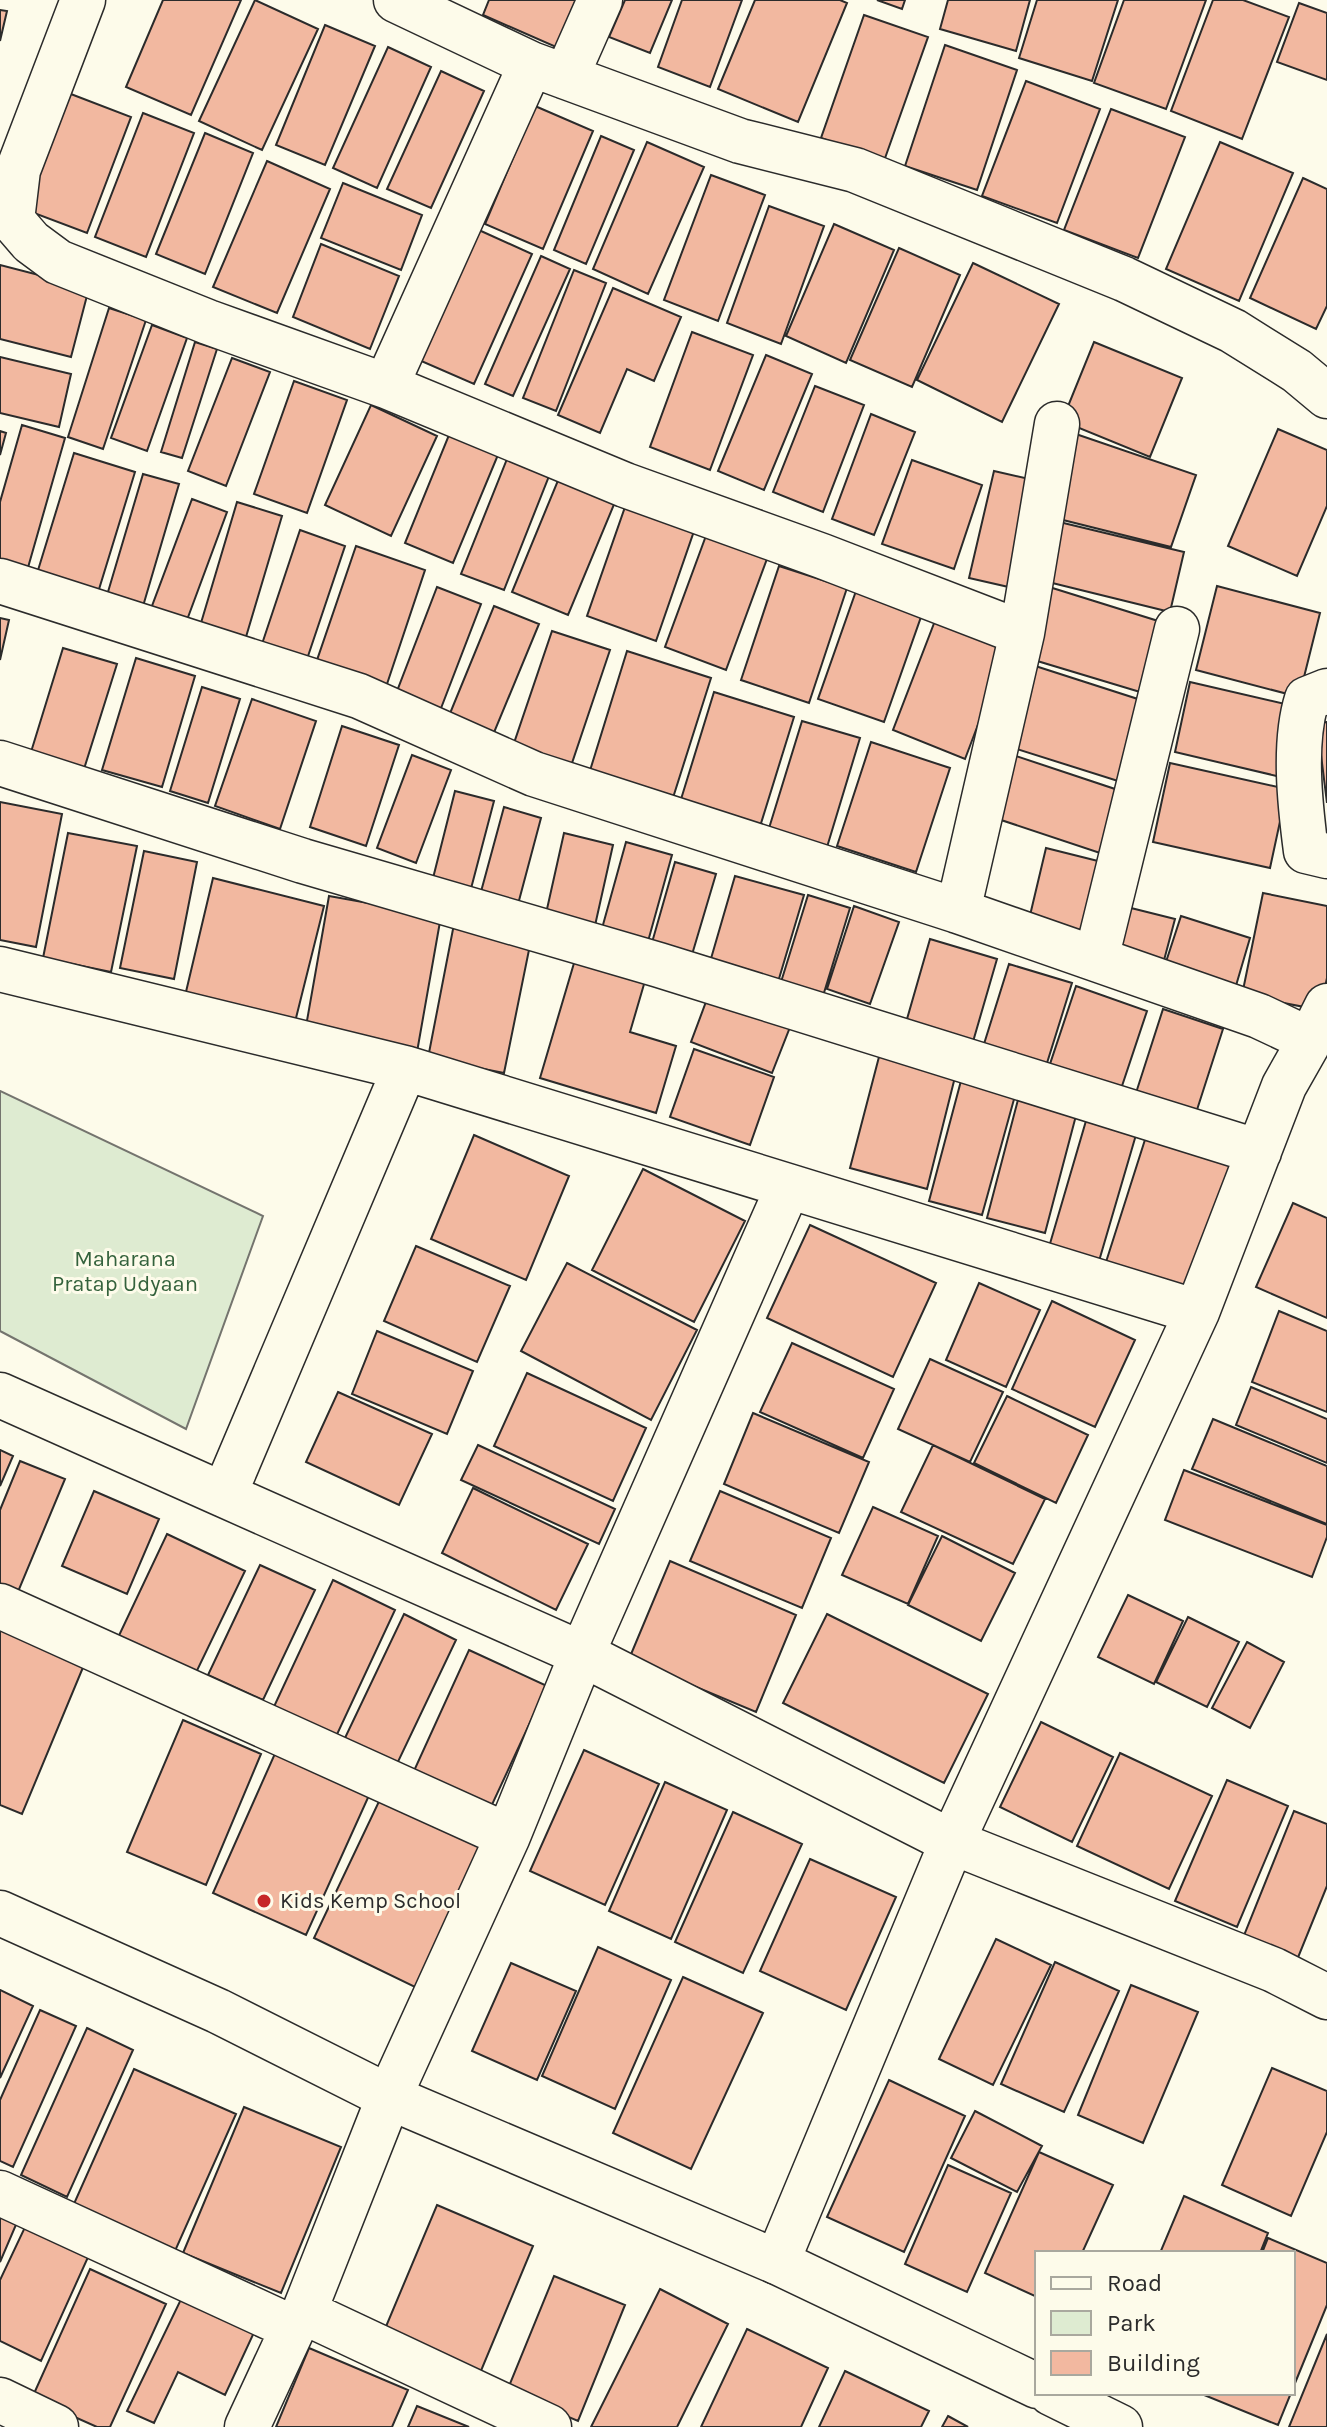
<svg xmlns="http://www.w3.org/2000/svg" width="1327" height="2427" font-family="Karla,sans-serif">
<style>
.green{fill:#deebd1;stroke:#74746e;stroke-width:2}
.building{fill:#f2b8a0;stroke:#2b2b2b;stroke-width:2}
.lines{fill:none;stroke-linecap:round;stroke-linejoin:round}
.street-casing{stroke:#2b2b2b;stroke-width:47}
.secondary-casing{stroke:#2b2b2b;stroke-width:47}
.street{stroke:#fdfbea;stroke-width:44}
.secondary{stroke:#fdfbea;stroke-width:44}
.poi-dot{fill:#c62828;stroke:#fdfbea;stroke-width:3}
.labels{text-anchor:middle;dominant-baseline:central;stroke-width:6;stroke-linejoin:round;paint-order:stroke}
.park-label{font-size:22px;fill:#34623c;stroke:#fdfbea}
.poi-label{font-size:22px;fill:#2b2b2b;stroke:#fdfbea;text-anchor:start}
</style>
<rect width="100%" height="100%" fill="#fdfbea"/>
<!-- green -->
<path class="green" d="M 0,1091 L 263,1216 L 186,1429 L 0,1331 Z"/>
<!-- building -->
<path class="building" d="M 163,0 L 241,0 L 191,115 L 126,87 Z
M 255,0 L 318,29 L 262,150 L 199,121 Z
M 489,0 L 576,0 L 556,47 L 483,15 Z
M 625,0 L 672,0 L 650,53 L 609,37 Z
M 682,0 L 742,0 L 710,87 L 658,67 Z
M 755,0 L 840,0 L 847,3 L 798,122 L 718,89 Z
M 877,0 L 905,0 L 902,9 Z
M 948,0 L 1030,0 L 1016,51 L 940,29 Z
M 1037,0 L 1118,0 L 1092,81 L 1019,58 Z
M 1124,0 L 1206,0 L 1166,109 L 1094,83 Z
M 1213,0 L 1243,0 L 1289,17 L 1242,139 L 1171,111 Z
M 1299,3 L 1327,13 L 1327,80 L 1277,62 Z
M 0,10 L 7,11 L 0,41 Z
M 864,15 L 928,37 L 884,161 L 821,138 Z
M 325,25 L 375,46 L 325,165 L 276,145 Z
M 945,45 L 1017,70 L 977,190 L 905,166 Z
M 388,47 L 431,67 L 377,188 L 333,168 Z
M 441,71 L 484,91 L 431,208 L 387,189 Z
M 1026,81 L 1100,109 L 1057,223 L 982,196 Z
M 63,91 L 131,117 L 87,233 L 18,207 Z
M 535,106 L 593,131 L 543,249 L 485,224 Z
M 1111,109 L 1185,137 L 1138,258 L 1064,230 Z
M 143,113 L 194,133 L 146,257 L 95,237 Z
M 205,133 L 253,153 L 205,274 L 156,254 Z
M 601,136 L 634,150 L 586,264 L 554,250 Z
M 647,142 L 704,167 L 648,294 L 593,269 Z
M 1220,142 L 1293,173 L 1239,301 L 1166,269 Z
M 267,161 L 330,189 L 277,313 L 213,287 Z
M 711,175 L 765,195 L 718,321 L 664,300 Z
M 1303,178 L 1327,189 L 1327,306 L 1316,329 L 1250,298 Z
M 343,183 L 422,215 L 401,270 L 321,238 Z
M 769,206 L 824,226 L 781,344 L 727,323 Z
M 834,224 L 894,250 L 846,363 L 786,336 Z
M 470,226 L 532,254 L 474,384 L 412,357 Z
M 321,244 L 399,276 L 370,349 L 293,317 Z
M 899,248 L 960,275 L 912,387 L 850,360 Z
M 541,256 L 570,269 L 513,396 L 485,384 Z
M 973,263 L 1059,304 L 1002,422 L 917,380 Z
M 0,265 L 89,288 L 71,357 L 0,339 Z
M 574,270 L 606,283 L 556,411 L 523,398 Z
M 613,288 L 681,317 L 654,381 L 627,369 L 600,433 L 558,415 Z
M 109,308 L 146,320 L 103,449 L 68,437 Z
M 152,325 L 187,338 L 147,451 L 111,438 Z
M 692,332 L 753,355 L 710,470 L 650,447 Z
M 195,342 L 217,349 L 182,458 L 161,452 Z
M 1094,342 L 1182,378 L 1150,457 L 1062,421 Z
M 766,355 L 812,374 L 764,490 L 718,471 Z
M 0,357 L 71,374 L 59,427 L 0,413 Z
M 232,358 L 270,372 L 226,486 L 188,471 Z
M 294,381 L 347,400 L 307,513 L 254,494 Z
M 815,386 L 864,405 L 823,512 L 773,492 Z
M 371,405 L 437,436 L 391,536 L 325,505 Z
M 871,414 L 915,432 L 874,535 L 832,519 Z
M 22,425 L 65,438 L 27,571 L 0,564 L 0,502 Z
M 1278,429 L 1327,450 L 1327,506 L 1297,576 L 1228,546 Z
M 451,430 L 500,450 L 453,563 L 405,543 Z
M 0,431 L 6,433 L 0,455 Z
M 1070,432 L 1196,475 L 1171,547 L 1043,515 Z
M 74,453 L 135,472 L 96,599 L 35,580 Z
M 509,454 L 551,471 L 504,590 L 461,574 Z
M 912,460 L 982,485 L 954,569 L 882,544 Z
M 994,471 L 1038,481 L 1013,588 L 969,578 Z
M 143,474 L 179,484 L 141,613 L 105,602 Z
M 559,478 L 615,502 L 568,615 L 512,592 Z
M 192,499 L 227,512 L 184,628 L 149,614 Z
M 237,502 L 282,516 L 243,647 L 198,633 Z
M 625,507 L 694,531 L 656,641 L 587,616 Z
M 1051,520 L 1184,552 L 1170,612 L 1036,579 Z
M 300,530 L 345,546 L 304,668 L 259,653 Z
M 707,533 L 768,556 L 726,670 L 665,647 Z
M 356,546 L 425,570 L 385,690 L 315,666 Z
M 779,566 L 847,588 L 809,703 L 741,680 Z
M 1046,586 L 1171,625 L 1150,695 L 1024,657 Z
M 1217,586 L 1320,613 L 1299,697 L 1196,670 Z
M 437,587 L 481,604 L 438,716 L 394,699 Z
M 856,591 L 922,614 L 884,722 L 818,699 Z
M 494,606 L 539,624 L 488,747 L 444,728 Z
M 938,613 L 1010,640 L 965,759 L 893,730 Z
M 0,618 L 9,620 L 0,660 Z
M 552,631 L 610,650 L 569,772 L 511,752 Z
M 63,648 L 117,664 L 84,769 L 31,752 Z
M 627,651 L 711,678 L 671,804 L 588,777 Z
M 136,658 L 195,676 L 162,787 L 102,770 Z
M 1026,663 L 1144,701 L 1118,781 L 1001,744 Z
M 1190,682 L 1298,707 L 1281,777 L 1175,752 Z
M 202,687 L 240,699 L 208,803 L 170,791 Z
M 714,692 L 794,717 L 758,833 L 678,809 Z
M 252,699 L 316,721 L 280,829 L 215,806 Z
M 802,721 L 860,738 L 824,857 L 766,838 Z
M 1327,722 L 1327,803 L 1317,723 Z
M 342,726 L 399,745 L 366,846 L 310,827 Z
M 871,742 L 950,768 L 916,872 L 837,846 Z
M 1004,752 L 1124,792 L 1103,854 L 983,814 Z
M 412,755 L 451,770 L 416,863 L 377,848 Z
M 1170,763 L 1287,789 L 1270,868 L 1153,842 Z
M 455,791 L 494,801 L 468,900 L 430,890 Z
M 0,802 L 62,814 L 36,947 L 0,940 Z
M 504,807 L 541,818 L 517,908 L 479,899 Z
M 68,833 L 137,846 L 111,972 L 43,958 Z
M 564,833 L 613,845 L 594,930 L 545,918 Z
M 626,842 L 672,855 L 647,945 L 601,932 Z
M 1046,848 L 1106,863 L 1087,943 L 1027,928 Z
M 144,851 L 197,862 L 174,979 L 120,968 Z
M 675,862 L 716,874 L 691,958 L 651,946 Z
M 735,876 L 804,895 L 778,982 L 710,962 Z
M 213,878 L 324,906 L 295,1022 L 185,996 Z
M 1263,893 L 1327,906 L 1327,978 L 1320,1010 L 1242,995 Z
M 808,895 L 850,908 L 823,996 L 781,982 Z
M 329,896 L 441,916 L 417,1052 L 305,1032 Z
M 1119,905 L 1175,919 L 1163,964 L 1108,949 Z
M 854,906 L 899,922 L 870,1004 L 827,989 Z
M 1181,916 L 1250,938 L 1235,989 L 1164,968 Z
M 454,924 L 531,940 L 504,1073 L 428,1058 Z
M 930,939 L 997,959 L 970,1052 L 903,1033 Z
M 577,953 L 647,974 L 630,1032 L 676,1046 L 656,1113 L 540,1078 Z
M 1009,964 L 1072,983 L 1042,1079 L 979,1060 Z
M 1076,986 L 1147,1011 L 1117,1101 L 1046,1076 Z
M 710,991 L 792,1022 L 772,1073 L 691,1042 Z
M 1163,1009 L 1223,1029 L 1195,1116 L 1135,1096 Z
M 694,1049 L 774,1077 L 750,1145 L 670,1117 Z
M 880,1053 L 956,1073 L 927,1189 L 850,1168 Z
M 962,1077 L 1016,1092 L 982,1215 L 929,1201 Z
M 1020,1092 L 1078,1108 L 1045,1233 L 987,1218 Z
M 1088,1114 L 1138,1128 L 1099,1261 L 1049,1247 Z
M 1150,1124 L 1237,1151 L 1193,1289 L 1106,1262 Z
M 474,1135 L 569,1176 L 526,1280 L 431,1239 Z
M 643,1169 L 745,1221 L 694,1322 L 592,1270 Z
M 1293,1203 L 1327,1218 L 1327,1318 L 1256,1287 Z
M 810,1225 L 936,1283 L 893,1377 L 767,1318 Z
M 416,1246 L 510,1286 L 477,1362 L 384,1321 Z
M 567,1263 L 697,1330 L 651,1420 L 521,1351 Z
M 979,1283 L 1040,1310 L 1006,1387 L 946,1360 Z
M 1052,1301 L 1135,1340 L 1095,1427 L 1012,1389 Z
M 1279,1311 L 1327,1331 L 1327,1412 L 1252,1382 Z
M 377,1331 L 473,1371 L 447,1434 L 352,1394 Z
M 792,1343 L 894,1389 L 863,1458 L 760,1412 Z
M 930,1359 L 1003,1392 L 970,1462 L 898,1429 Z
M 527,1373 L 646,1428 L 613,1501 L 494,1446 Z
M 1251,1387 L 1327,1419 L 1327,1463 L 1236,1425 Z
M 338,1392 L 432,1434 L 399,1505 L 306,1462 Z
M 1007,1396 L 1088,1435 L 1056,1503 L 974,1463 Z
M 753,1413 L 869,1462 L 839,1533 L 724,1484 Z
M 1213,1419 L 1327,1466 L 1327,1524 L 1192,1469 Z
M 478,1445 L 615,1509 L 599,1544 L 461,1480 Z
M 933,1445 L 1045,1499 L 1013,1564 L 901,1512 Z
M 0,1450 L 13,1456 L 0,1486 Z
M 20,1461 L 65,1479 L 15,1599 L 0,1592 L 0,1510 Z
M 1184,1470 L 1327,1525 L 1327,1537 L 1312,1577 L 1165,1520 Z
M 473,1488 L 588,1544 L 556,1610 L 442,1553 Z
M 94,1491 L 159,1519 L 127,1594 L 62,1566 Z
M 720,1491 L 831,1538 L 802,1608 L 690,1561 Z
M 873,1507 L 938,1536 L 908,1604 L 842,1575 Z
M 167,1534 L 245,1571 L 191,1683 L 114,1646 Z
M 942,1536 L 1015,1573 L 981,1641 L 908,1605 Z
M 670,1561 L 796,1615 L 756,1712 L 629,1659 Z
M 260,1565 L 315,1590 L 263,1700 L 208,1675 Z
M 333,1580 L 395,1610 L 333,1743 L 271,1713 Z
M 1128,1595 L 1183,1621 L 1154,1684 L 1098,1657 Z
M 404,1614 L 456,1640 L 396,1766 L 344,1740 Z
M 827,1614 L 988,1694 L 944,1783 L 783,1703 Z
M 1188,1617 L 1239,1642 L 1207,1707 L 1156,1682 Z
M 0,1629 L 84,1665 L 22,1814 L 0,1805 Z
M 1247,1642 L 1284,1662 L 1250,1728 L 1212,1708 Z
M 469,1650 L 547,1686 L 490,1809 L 413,1773 Z
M 183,1720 L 261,1754 L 206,1885 L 127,1852 Z
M 1041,1722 L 1113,1757 L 1072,1842 L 1000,1807 Z
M 277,1749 L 371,1791 L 306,1935 L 213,1893 Z
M 584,1750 L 659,1784 L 605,1905 L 530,1871 Z
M 1120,1753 L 1212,1796 L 1169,1889 L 1077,1846 Z
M 1227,1780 L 1288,1806 L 1237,1927 L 1175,1901 Z
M 665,1782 L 727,1810 L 671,1939 L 609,1911 Z
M 383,1793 L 486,1842 L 417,1988 L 314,1938 Z
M 1294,1811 L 1327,1824 L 1327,1886 L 1297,1960 L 1243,1938 Z
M 733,1812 L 802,1844 L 743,1973 L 675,1942 Z
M 810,1859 L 896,1897 L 846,2010 L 760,1971 Z
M 996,1939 L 1051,1965 L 993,2085 L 939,2059 Z
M 598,1947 L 671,1980 L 615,2109 L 542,2076 Z
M 1055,1962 L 1119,1991 L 1064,2112 L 1001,2084 Z
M 511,1963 L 576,1991 L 537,2080 L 472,2051 Z
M 683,1977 L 763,2013 L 691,2169 L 613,2133 Z
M 1131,1985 L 1198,2012 L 1143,2143 L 1078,2115 Z
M 0,1990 L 33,2006 L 0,2078 Z
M 40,2010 L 76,2026 L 13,2167 L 0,2161 L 0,2100 Z
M 87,2028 L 133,2050 L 67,2197 L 21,2175 Z
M 1272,2068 L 1327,2091 L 1327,2132 L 1291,2216 L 1222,2185 Z
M 134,2069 L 236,2114 L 175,2251 L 73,2206 Z
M 889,2080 L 965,2116 L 904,2252 L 827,2217 Z
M 244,2107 L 341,2147 L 281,2293 L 183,2253 Z
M 975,2111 L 1042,2146 L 1017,2192 L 951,2158 Z
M 1039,2152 L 1113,2185 L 1082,2253 L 1037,2253 L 1037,2297 L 985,2273 Z
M 948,2165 L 1011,2193 L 967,2292 L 905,2264 Z
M 1184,2196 L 1268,2233 L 1260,2253 L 1160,2253 Z
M 0,2204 L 21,2213 L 0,2262 Z
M 437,2205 L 533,2246 L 478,2378 L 382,2336 Z
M 26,2225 L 89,2255 L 41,2361 L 0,2341 L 0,2280 Z
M 1268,2238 L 1327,2263 L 1327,2305 L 1293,2388 L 1293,2253 L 1262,2253 Z
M 90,2269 L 166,2304 L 110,2427 L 97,2427 L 32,2398 Z
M 554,2276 L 625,2305 L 578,2421 L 507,2391 Z
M 660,2289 L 728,2324 L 677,2427 L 591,2427 Z
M 185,2291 L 257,2326 L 225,2395 L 178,2372 L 154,2423 L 127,2411 Z
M 747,2329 L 828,2368 L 801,2427 L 701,2427 Z
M 1327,2334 L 1327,2427 L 1289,2427 Z
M 309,2348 L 408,2390 L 392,2427 L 276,2427 Z
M 845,2371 L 929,2411 L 921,2427 L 819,2427 Z
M 1205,2393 L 1291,2393 L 1278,2425 L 1204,2395 Z
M 417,2406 L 469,2427 L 408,2427 Z
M 948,2416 L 968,2427 L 942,2427 Z"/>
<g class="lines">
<!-- street casing -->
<g class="street-casing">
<path id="street" d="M 83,0 L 18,170 L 12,220 L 31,242 L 58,262 L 208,322 L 386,386 L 625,485 L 822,556 L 1022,633
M 396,0 L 531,64 L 740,141 L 855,170 L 1124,279 L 1233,331 L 1297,371 L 1327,396
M 566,77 L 600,0
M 386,386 L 531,64
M 0,581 L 359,696 L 534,774 L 958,911 L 1259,1016 L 1310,1040 L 1284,1086 L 1197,1312 L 952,1842 L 777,2262
M 1327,691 L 1307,699 C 1293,743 1300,805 1306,851 L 1327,856
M 0,763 L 303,861 L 659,965 L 1259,1152
M 958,911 L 1022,633 L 1057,424
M 1096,959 L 1177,629
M 0,969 L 405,1068 L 1197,1312
M 1310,1040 L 1327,1006
M 405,1068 L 224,1495 L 582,1654 L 788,1187
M 0,1395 L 224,1495
M 0,1606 L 508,1836
M 0,2193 L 293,2328
M 304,2312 L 549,2427
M 0,2400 L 56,2427
M 247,2427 L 293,2328 L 304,2312 L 389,2097 L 508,1836 L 582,1654 L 952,1842 L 1274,1970 L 1327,1997"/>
</g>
<!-- secondary casing -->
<g class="secondary-casing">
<path id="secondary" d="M 0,1913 L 218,2011 L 389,2097 L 777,2262 L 1037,2386
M 1051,2393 L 1120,2427"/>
</g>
<!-- street -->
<use href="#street" class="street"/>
<!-- secondary -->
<use href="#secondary" class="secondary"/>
</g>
<!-- markers -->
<circle class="poi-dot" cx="264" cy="1901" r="8"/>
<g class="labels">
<!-- park labels -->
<g class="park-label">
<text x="125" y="1259">Maharana<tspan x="125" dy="25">Pratap Udyaan</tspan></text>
</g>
<!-- poi labels -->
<g class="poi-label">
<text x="280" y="1901">Kids Kemp School</text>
</g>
</g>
<!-- legend -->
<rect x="1035" y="2251" width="260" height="144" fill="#fdfbea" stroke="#a9a89e" stroke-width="2"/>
<rect x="1051" y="2277" width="40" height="12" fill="#fdfbea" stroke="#a9a89e" stroke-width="2"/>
<text x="1107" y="2291" font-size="24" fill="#2b2b2b">Road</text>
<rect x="1051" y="2311" width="40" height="24" fill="#deebd1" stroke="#a9a89e" stroke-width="2"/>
<text x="1107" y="2331" font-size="24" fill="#2b2b2b">Park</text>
<rect x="1051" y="2351" width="40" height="24" fill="#f2b8a0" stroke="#a9a89e" stroke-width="2"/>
<text x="1107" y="2371" font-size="24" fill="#2b2b2b">Building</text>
</svg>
